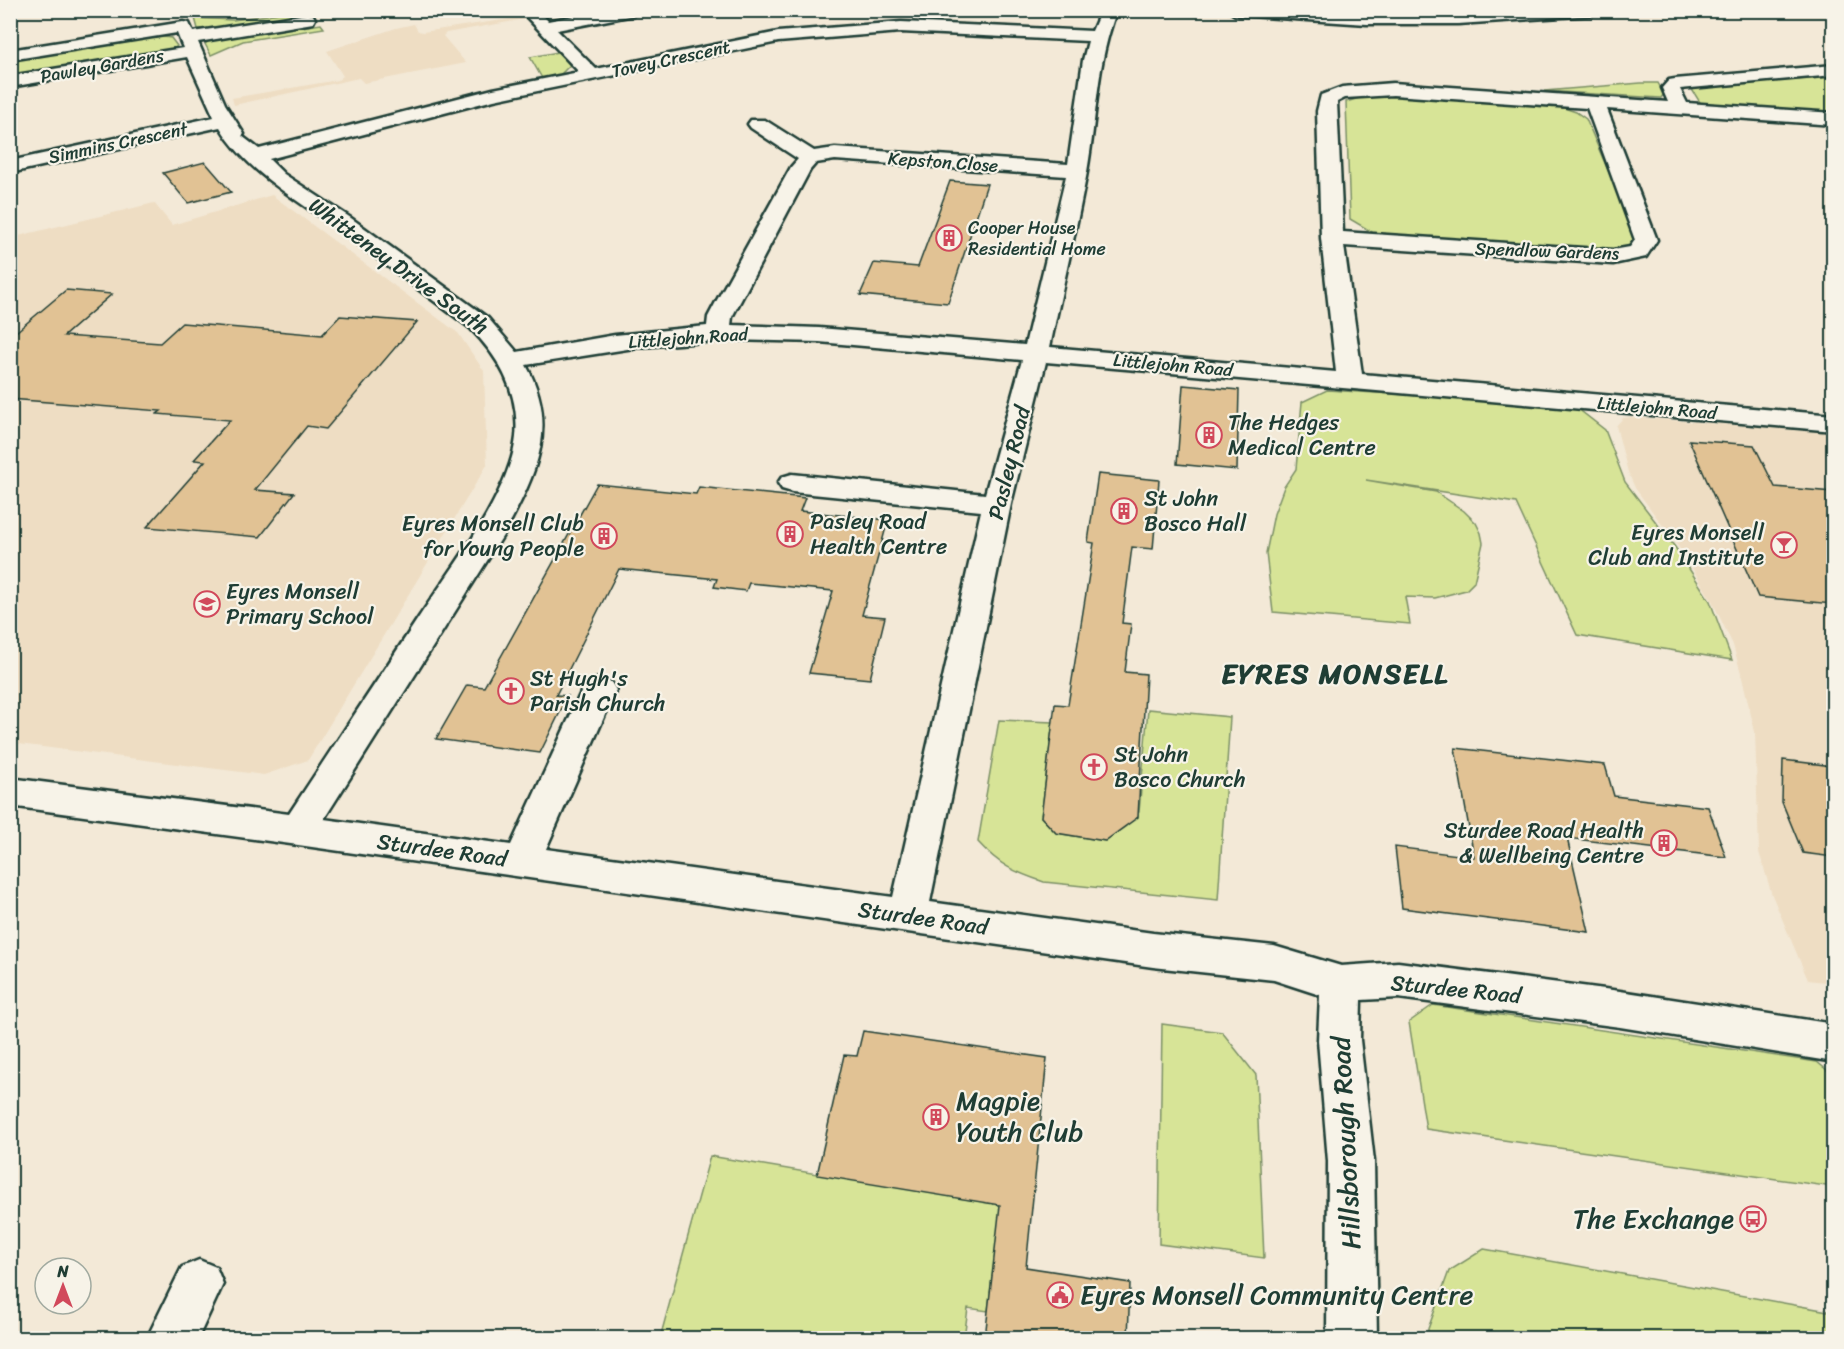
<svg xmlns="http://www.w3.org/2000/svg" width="1844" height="1349" font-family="Sriracha,sans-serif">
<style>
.built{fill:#eeddc3}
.green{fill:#d7e497;stroke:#7b9066;stroke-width:1.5}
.building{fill:#e1c294;stroke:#1f3d34;stroke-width:1.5}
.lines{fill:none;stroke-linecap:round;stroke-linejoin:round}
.minor-casing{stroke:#1f3d34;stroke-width:5}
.minor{fill:#f7f3e8;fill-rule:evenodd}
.labels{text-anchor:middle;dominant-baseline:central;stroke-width:4.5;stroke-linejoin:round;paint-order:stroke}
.far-street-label{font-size:18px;fill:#1f3d34;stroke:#f7f3e8}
.far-poi-label{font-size:18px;fill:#1f3d34;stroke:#f7f3e8;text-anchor:start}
.street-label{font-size:22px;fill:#1f3d34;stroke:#f7f3e8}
.poi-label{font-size:22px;fill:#1f3d34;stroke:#f7f3e8;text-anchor:start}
.near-poi-label{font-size:27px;fill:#1f3d34;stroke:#f7f3e8;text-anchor:start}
.near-street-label{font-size:27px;fill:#1f3d34;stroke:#f7f3e8}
.district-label{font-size:28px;font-weight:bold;letter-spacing:1.5px;fill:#1f3d34;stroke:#f7f3e8}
</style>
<rect width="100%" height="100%" fill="#f3e9d7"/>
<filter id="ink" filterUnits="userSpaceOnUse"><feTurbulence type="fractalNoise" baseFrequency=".0167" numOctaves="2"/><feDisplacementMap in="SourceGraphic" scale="12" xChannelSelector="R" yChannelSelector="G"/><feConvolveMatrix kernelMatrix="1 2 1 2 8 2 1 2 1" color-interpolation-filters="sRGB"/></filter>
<g filter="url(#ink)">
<!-- built -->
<path class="built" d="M 522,17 L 525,19 L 446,33 L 443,36 L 466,63 L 364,83 L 359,78 L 234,105 L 232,98 L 338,80 L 343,76 L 327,51 L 396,28 L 414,24 L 418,31 L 423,32 Z
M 272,195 L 458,333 L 484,371 L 487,465 L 308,760 L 264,775 L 11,743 L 10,238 L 154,203 L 172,225 Z
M 1630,417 L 1833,433 L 1833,983 L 1808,980 L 1772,895 L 1759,852 L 1755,732 L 1741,673 L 1733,645 L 1712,601 L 1683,553 L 1635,488 L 1628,472 L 1616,426 L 1623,418 Z"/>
<!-- green -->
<path class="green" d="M 293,11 L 313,12 L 208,31 L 198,29 L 195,18 L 233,20 Z
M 296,24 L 302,27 L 321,24 L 324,28 L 243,41 L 211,55 L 205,44 L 212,39 Z
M 149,35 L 171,38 L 177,46 L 171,51 L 11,77 L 11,58 Z
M 558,52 L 570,65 L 559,76 L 543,80 L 530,57 Z
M 1833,77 L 1833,113 L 1701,104 L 1691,88 Z
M 1641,83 L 1658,83 L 1664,94 L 1661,98 L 1544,91 Z
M 1389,94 L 1552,104 L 1576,112 L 1586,119 L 1637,238 L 1627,247 L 1598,251 L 1377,235 L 1350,219 L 1346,102 L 1370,95 Z
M 1327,390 L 1573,405 L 1605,430 L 1625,482 L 1675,547 L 1710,601 L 1732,660 L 1577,635 L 1516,503 L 1366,480 L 1436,492 L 1464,511 L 1476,523 L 1481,533 L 1483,543 L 1474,582 L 1466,590 L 1435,598 L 1405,597 L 1410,624 L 1273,612 L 1266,553 L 1274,514 L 1284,487 L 1296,469 L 1302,402 Z
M 1148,709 L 1230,717 L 1218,900 L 1044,882 C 1014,872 999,865 978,842 L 999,720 L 1053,722 L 1041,817 L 1056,833 L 1105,841 L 1126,826 L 1127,811 L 1139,812 Z
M 1433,1005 L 1817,1062 L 1833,1075 L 1833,1187 L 1426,1129 L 1409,1022 Z
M 1162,1024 L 1222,1032 L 1256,1075 L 1264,1258 L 1159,1244 Z
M 710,1156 L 1001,1205 L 988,1311 L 968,1308 L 964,1338 L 660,1338 Z
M 1484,1249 L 1833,1312 L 1833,1338 L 1428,1338 L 1428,1329 L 1449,1271 Z"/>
<!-- building -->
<path class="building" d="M 205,162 L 231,192 L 188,203 L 163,173 Z
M 950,181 L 987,184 L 948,303 L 860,295 L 874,263 L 918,267 Z
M 66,290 L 112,294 L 64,336 L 160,343 L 182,323 L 322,335 L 340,316 L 417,322 L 326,429 L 307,426 L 255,490 L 294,493 L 260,537 L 147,527 L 205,461 L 194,460 L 230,420 L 157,414 L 161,411 L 10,399 L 10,337 Z
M 1183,385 L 1239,390 L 1237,470 L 1177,464 Z
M 1689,440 L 1754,445 L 1775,487 L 1833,492 L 1833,604 L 1758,597 Z
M 1098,474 L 1159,480 L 1153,549 L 1132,547 L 1122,623 L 1131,624 L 1125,672 L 1146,674 L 1138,817 L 1105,841 L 1056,833 L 1041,817 L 1055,704 L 1068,705 L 1094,543 L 1088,542 Z
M 597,484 L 696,494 L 699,487 L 805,498 L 800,511 L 888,520 L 862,615 L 885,617 L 870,679 L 809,673 L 833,591 L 749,583 L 746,591 L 714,587 L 717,579 L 619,569 L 556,695 L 568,696 L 540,753 L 436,739 L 467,685 L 484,687 Z
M 1455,748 L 1605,765 L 1614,796 L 1708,807 L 1726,857 L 1567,838 L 1589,932 L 1402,908 L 1395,847 L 1474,857 Z
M 1783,760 L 1833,766 L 1833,857 L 1803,853 L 1782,802 Z
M 863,1031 L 1047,1058 L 1026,1267 L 1130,1283 L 1128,1338 L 985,1338 L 1000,1205 L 817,1175 L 844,1055 L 857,1056 Z"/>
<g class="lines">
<!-- minor casing -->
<g class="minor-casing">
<path id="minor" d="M 520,10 L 538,10 L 548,21 L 605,10 L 642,10 L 634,15 L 557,30 L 596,69 L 778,32 L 901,22 L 1092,31 L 1101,10 L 1117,10 C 1096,63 1097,117 1087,172 C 1076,231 1062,289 1050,347 L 1336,372 L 1321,238 L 1317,111 L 1321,95 L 1342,87 L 1393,83 L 1668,102 L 1662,88 L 1669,80 L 1675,79 L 1834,65 L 1834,75 L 1680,89 L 1687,103 L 1834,113 L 1834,125 L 1607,109 L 1657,240 L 1646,257 L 1613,264 L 1344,246 L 1362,374 L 1834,415 L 1834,431 L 1046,362 L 1011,504 L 930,902 L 1153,933 L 1274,946 L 1341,966 L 1398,962 L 1620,991 L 1834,1024 L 1834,1062 L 1620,1027 L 1398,998 L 1361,1000 L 1360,1040 L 1374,1161 L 1377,1338 L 1327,1338 L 1328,1161 L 1318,1040 L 1320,995 L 1274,980 L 1153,967 L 298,845 L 10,806 L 10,778 L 289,814 C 332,748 376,683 419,617 C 451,569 510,494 516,437 C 520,394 500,358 470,328 C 426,295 382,262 338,229 C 294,198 245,170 220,127 L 10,173 L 10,161 L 214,117 L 187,57 L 10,87 L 10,76 L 183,48 L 177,33 L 10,60 L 10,50 L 183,22 L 189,23 L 193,32 L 307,14 L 313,15 L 315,19 L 313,23 L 307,24 L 198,42 L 225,104 L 244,134 L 242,136 L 259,149 L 493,89 L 579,72 ZM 901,32 L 1088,41 L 1083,60 L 1068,164 L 835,148 L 814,151 L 765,120 L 751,120 L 748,124 L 751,128 L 798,159 L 791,167 L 717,300 L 708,317 L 707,326 L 615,335 L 517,352 L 488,318 L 351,218 L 284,174 L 269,159 L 494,100 L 778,42 ZM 1393,95 L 1587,108 L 1635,240 L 1630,247 L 1613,250 L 1343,232 L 1337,102 L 1345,98 ZM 835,160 L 1066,176 L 1025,345 L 819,328 L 731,325 L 732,317 L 810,170 L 816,163 ZM 730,340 L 819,342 L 1022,360 L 985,494 L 792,474 L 782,477 L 778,483 L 782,489 L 792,492 L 981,511 L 893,897 L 546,849 L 616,690 L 611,682 L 599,678 L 587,682 L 582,690 L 511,845 L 324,819 L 504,534 C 534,477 561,428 526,365 L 640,347 Z
M 1227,10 L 1315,10 L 1367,14 L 1600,10 L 1592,15 L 1458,24 L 1367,24 L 1235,15 Z
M 199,1260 L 216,1267 L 223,1284 L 198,1338 L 147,1338 L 182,1267 Z"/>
</g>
<!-- minor -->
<use href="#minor" class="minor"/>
</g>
</g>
<!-- icons -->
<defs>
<g id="building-ring" transform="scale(1.35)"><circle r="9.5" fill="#f7f3e8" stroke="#d1495b" stroke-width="1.5"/><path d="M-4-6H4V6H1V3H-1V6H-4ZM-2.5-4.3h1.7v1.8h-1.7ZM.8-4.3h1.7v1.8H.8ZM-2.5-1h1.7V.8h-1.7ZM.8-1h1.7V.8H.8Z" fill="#d1495b"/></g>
<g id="bar-ring" transform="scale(1.35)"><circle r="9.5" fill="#f7f3e8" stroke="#d1495b" stroke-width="1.5"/><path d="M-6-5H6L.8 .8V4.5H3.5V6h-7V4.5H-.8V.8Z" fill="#d1495b"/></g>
<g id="school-ring" transform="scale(1.35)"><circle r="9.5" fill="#f7f3e8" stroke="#d1495b" stroke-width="1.5"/><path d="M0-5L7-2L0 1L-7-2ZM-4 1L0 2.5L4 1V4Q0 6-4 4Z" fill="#d1495b"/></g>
<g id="church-ring" transform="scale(1.35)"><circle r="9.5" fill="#f7f3e8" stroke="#d1495b" stroke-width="1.5"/><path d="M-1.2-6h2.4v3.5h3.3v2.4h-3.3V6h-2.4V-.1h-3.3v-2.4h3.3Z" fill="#d1495b"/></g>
<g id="bus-ring" transform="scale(1.35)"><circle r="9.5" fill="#f7f3e8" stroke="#d1495b" stroke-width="1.5"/><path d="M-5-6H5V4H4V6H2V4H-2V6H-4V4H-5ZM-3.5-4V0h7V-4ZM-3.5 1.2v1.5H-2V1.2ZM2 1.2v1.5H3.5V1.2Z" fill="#d1495b"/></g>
<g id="civic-ring" transform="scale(1.35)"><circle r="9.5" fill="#f7f3e8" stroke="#d1495b" stroke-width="1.5"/><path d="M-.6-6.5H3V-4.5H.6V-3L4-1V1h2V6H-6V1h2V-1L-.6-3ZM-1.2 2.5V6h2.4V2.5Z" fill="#d1495b"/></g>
</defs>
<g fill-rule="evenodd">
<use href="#building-ring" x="949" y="238"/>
<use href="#building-ring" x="1209" y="435"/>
<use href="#building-ring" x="1124" y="511"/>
<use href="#building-ring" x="790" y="534"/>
<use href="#building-ring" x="604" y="536"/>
<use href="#bar-ring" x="1784" y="545"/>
<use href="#school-ring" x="207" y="604"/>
<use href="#church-ring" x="511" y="691"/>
<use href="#church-ring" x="1094" y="767"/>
<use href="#building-ring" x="1664" y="843"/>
<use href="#building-ring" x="936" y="1117"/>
<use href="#bus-ring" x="1753" y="1219"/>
<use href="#civic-ring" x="1060" y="1295"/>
</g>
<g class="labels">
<!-- far-street labels -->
<g class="far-street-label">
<text transform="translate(671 59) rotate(-12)">Tovey Crescent</text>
<text transform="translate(102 66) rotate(-10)">Pawley Gardens</text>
<text transform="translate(118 143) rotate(-12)">Simmins Crescent</text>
<text transform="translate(943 162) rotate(4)">Kepston Close</text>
<text transform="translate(1547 251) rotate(2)">Spendlow Gardens</text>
<text transform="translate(688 338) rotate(-4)">Littlejohn Road</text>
<text transform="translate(1173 365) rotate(5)">Littlejohn Road</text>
<text transform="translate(1657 408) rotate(5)">Littlejohn Road</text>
</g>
<!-- far-poi labels -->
<g class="far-poi-label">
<text x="968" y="228">Cooper House<tspan x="968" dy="21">Residential Home</tspan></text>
</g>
<!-- street labels -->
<g class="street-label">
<text transform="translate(399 266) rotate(36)">Whitteney Drive South</text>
<text transform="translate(1009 463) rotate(-76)">Pasley Road</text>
<text transform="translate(442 850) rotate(8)">Sturdee Road</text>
<text transform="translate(923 918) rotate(8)">Sturdee Road</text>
<text transform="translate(1456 989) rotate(6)">Sturdee Road</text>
</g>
<!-- poi labels -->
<g class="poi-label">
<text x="1228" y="422">The Hedges<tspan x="1228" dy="25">Medical Centre</tspan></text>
<text x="1144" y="498">St John<tspan x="1144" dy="25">Bosco Hall</tspan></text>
<text x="810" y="521">Pasley Road<tspan x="810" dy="25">Health Centre</tspan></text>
<text x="584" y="523" text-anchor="end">Eyres Monsell Club<tspan x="584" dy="25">for Young People</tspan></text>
<text x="1764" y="532" text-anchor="end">Eyres Monsell<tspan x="1764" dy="25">Club and Institute</tspan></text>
<text x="226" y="591">Eyres Monsell<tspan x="226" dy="25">Primary School</tspan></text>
<text x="530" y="678">St Hugh's<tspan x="530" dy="25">Parish Church</tspan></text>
<text x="1114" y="754">St John<tspan x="1114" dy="25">Bosco Church</tspan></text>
<text x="1644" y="830" text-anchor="end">Sturdee Road Health<tspan x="1644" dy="25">&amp; Wellbeing Centre</tspan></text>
</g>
<!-- near-poi labels -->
<g class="near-poi-label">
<text x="956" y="1101">Magpie<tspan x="956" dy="31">Youth Club</tspan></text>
<text x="1734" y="1219" text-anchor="end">The Exchange</text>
<text x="1080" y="1295">Eyres Monsell Community Centre</text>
</g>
<!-- near-street labels -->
<g class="near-street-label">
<text transform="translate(1346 1143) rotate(-93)">Hillsborough Road</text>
</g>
<!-- district labels -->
<g class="district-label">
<text x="1335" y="673">EYRES MONSELL</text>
</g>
</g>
<!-- margin -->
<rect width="1844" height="1349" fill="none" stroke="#f7f3e8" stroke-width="36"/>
<rect x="18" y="18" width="1808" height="1313" fill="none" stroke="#1f3d34" stroke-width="2" filter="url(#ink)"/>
<!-- north arrow -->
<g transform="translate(63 1286)"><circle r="28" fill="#f7f3e8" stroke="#a1aaa0" stroke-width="1.5"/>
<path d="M0-4.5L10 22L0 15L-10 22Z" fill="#d1495b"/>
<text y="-9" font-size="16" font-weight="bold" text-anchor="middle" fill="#1f3d34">N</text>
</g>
</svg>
